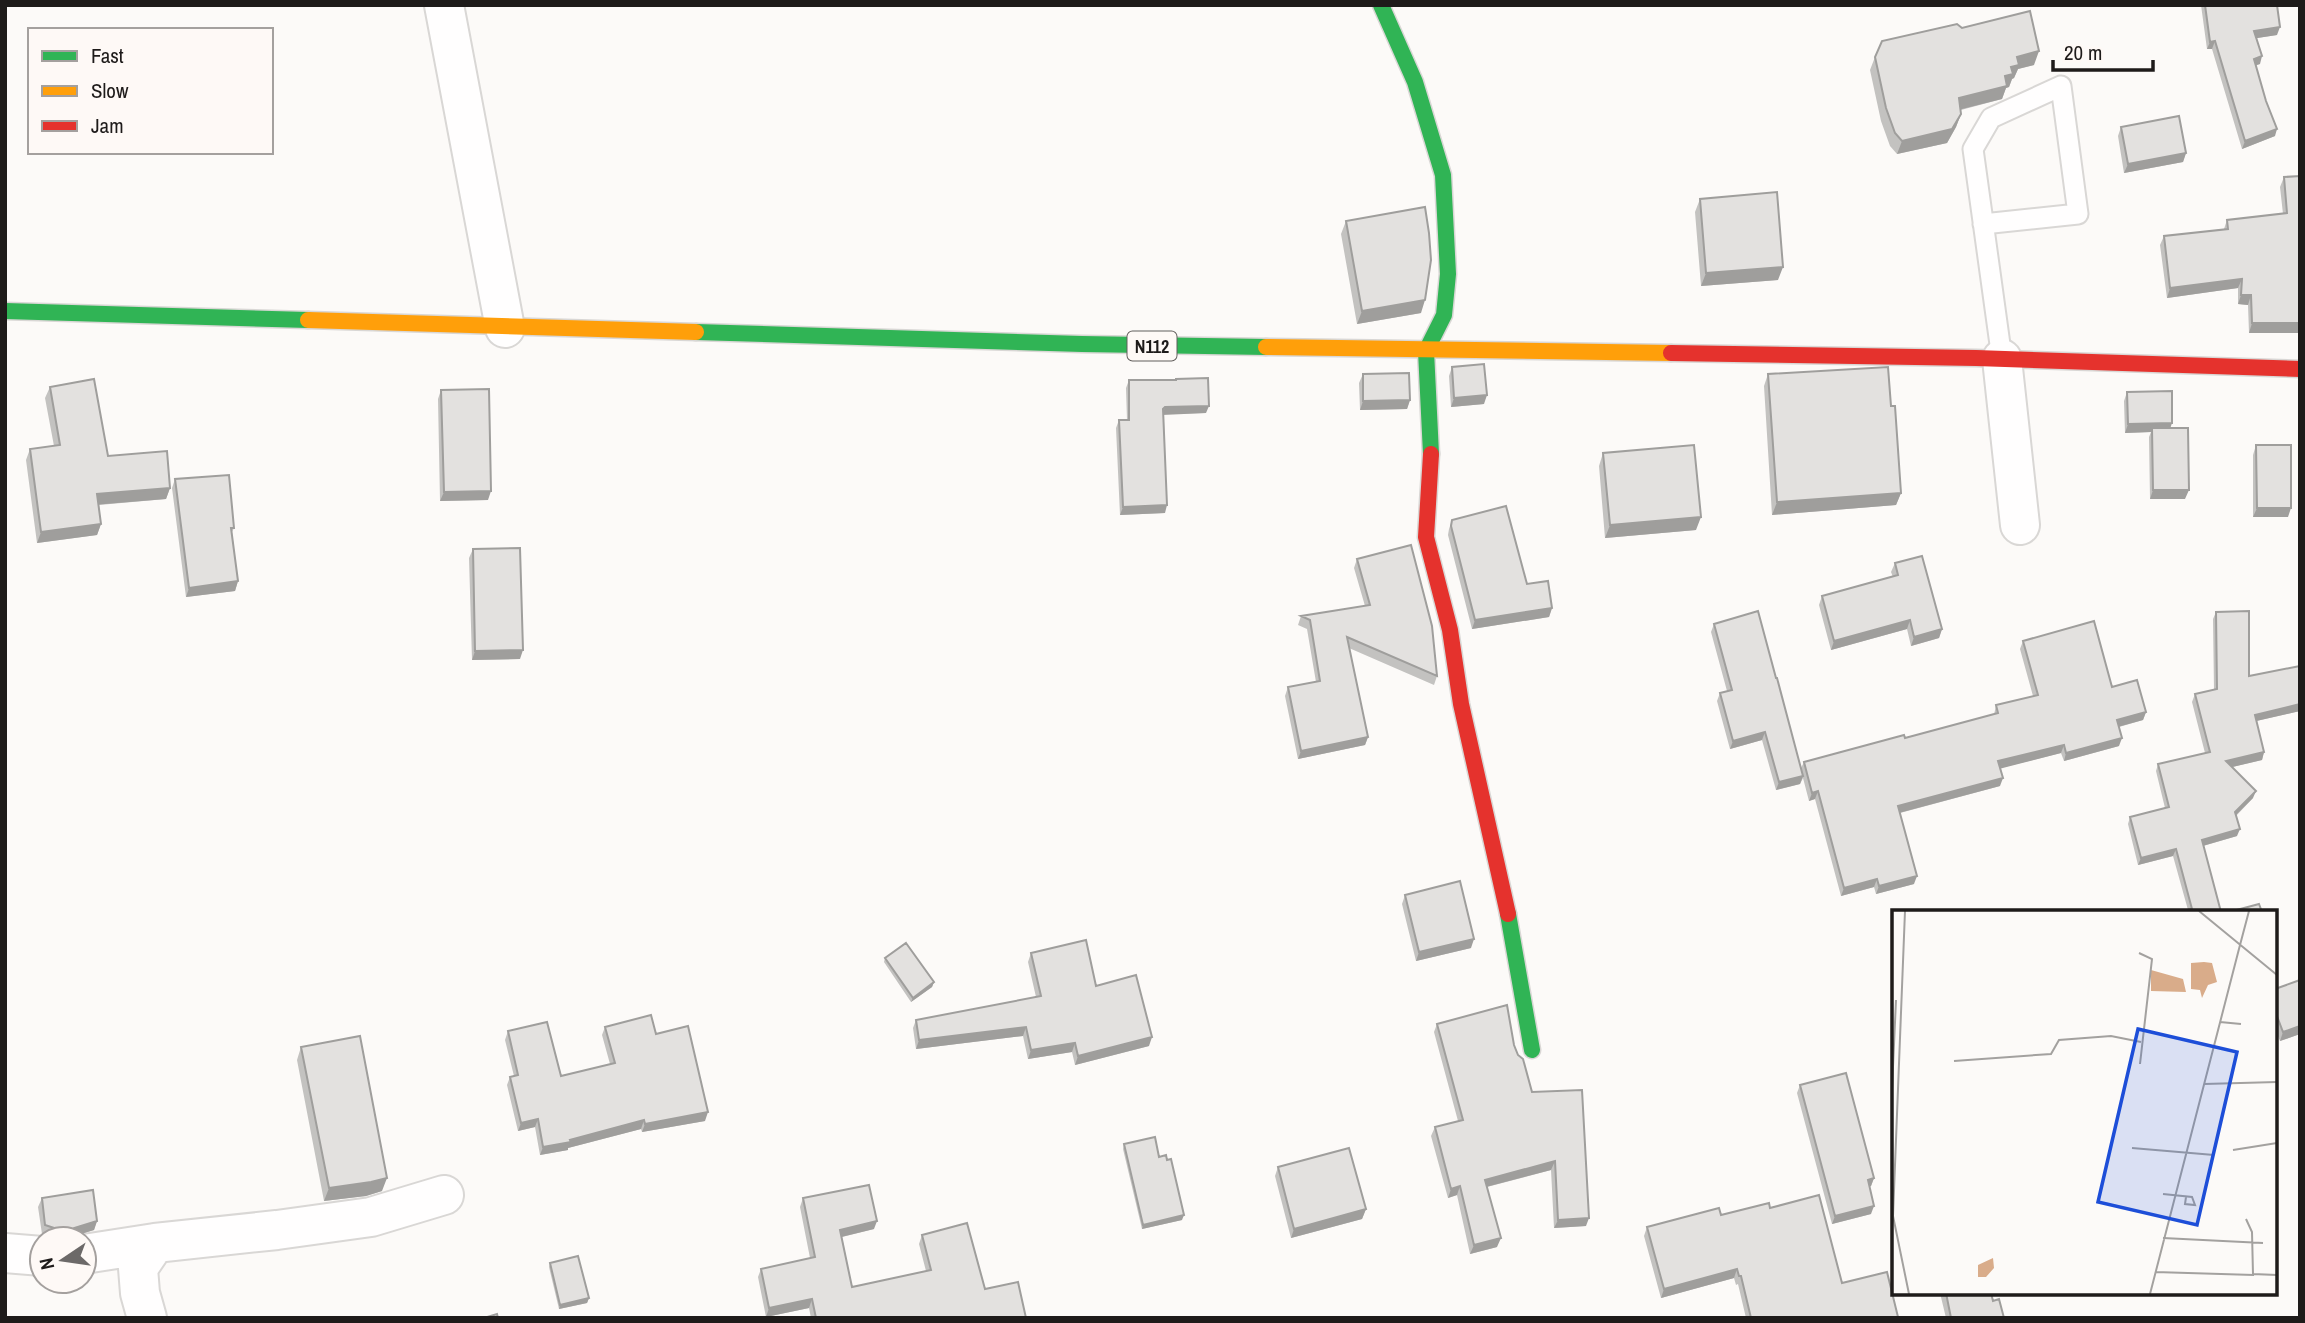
<svg xmlns="http://www.w3.org/2000/svg" width="2305" height="1323" font-family="'Archivo Narrow',sans-serif">
<style>
.lines{fill:none;stroke-linecap:round;stroke-linejoin:round}
.lane-casing{stroke:#d9d7d5;stroke-width:23}
.street-casing{stroke:#d9d7d5;stroke-width:42}
.fast-casing{stroke:#d9d7d5;stroke-width:19}
.slow-casing{stroke:#d9d7d5;stroke-width:19}
.jam-casing{stroke:#d9d7d5;stroke-width:19}
.lane{stroke:#fffefe;stroke-width:19}
.street{stroke:#fffefe;stroke-width:38}
.fast{stroke:#30b455;stroke-width:16}
.slow{stroke:#ff9f0a;stroke-width:16}
.jam{stroke:#e5322d;stroke-width:16}
.wall{fill:#c3c2c0}
.shaded-wall{fill:#9f9e9c}
.building{fill:#e3e1df;stroke:#9f9e9c;stroke-width:2}
.labels{text-anchor:middle;dominant-baseline:central;stroke-width:6;stroke-linejoin:round;paint-order:stroke}
.shield{fill:#fef9f6;stroke:#615e5c;stroke-width:2}
.shield-label{font-size:18px;font-weight:bold;fill:#1e1b1a}
.inset-road{fill:none;stroke:#a3a19f;stroke-width:2}
.view{fill:#1d4ed8;fill-opacity:0.15;stroke:#1d4ed8;stroke-width:3.5}
.inset-edge{fill:none;stroke:#1e1b1a;stroke-width:3.5}
</style>
<rect width="100%" height="100%" fill="#fcfaf8"/>
<g class="lines">
<!-- lane casing -->
<g class="lane-casing">
<path id="lane" d="M 1983,224 L 2078,214 L 2061,86 L 1991,118 L 1973,149 L 2002,359"/>
</g>
<!-- street casing -->
<g class="street-casing">
<path id="street" d="M 444,5 L 505,328
M 2002,359 L 2020,525
M 5,1253 L 42,1256
M 84,1254 L 155,1243 L 277,1230 L 371,1217 L 444,1195
M 147,1318 L 140,1293 L 138,1268 L 155,1243"/>
</g>
<!-- fast casing -->
<g class="fast-casing">
<path id="fast" d="M 1381,5 L 1415,82 L 1443,175 L 1448,274 L 1444,315 L 1426,351 L 1431,454
M 5,311 L 308,320
M 696,332 L 1082,344 L 1266,347
M 1508,914 L 1532,1050"/>
</g>
<!-- slow casing -->
<g class="slow-casing">
<path id="slow" d="M 308,320 L 696,332
M 1266,347 L 1671,353"/>
</g>
<!-- jam casing -->
<g class="jam-casing">
<path id="jam" d="M 1671,353 L 1976,358 L 2300,369
M 1431,454 L 1426,537 L 1450,630 L 1461,704 L 1508,914"/>
</g>
<!-- lane -->
<use href="#lane" class="lane"/>
<!-- street -->
<use href="#street" class="street"/>
<!-- fast -->
<use href="#fast" class="fast"/>
<!-- slow -->
<use href="#slow" class="slow"/>
<!-- jam -->
<use href="#jam" class="jam"/>
</g>
<!-- wall -->
<path class="wall" d="M 2201,5 L 2277,5 L 2277,35 L 2257,38 L 2260,64 L 2255,65 L 2275,136 L 2242,149 L 2212,49 L 2207,49 Z
M 1962,28 L 2034,65 L 2018,69 L 2014,78 L 2012,79 L 2009,87 L 2006,88 L 2002,99 L 1961,110 L 1961,114 L 1956,127 L 1947,143 L 1897,154 L 1890,146 L 1881,121 L 1870,70 L 1875,57 Z
M 2121,127 L 2186,153 L 2183,162 L 2124,173 L 2118,136 Z
M 2300,176 L 2300,342 L 2299,333 L 2249,333 L 2248,305 L 2238,304 L 2238,288 L 2167,298 L 2160,245 L 2164,236 L 2224,229 L 2227,220 L 2283,214 L 2280,187 L 2284,177 Z
M 1700,199 L 1778,280 L 1701,286 L 1695,212 Z
M 1346,221 L 1421,313 L 1357,324 L 1341,234 Z
M 1452,367 L 1484,404 L 1451,407 L 1449,376 Z
M 1363,374 L 1410,400 L 1407,409 L 1360,410 L 1359,383 Z
M 1768,374 L 1901,493 L 1896,505 L 1772,515 L 1764,386 Z
M 1129,380 L 1206,413 L 1164,414 L 1165,513 L 1120,515 L 1116,428 L 1119,420 L 1127,420 L 1126,388 Z
M 50,387 L 108,456 L 170,488 L 166,499 L 99,505 L 101,524 L 97,535 L 37,543 L 26,460 L 30,449 L 54,446 L 45,398 Z
M 441,390 L 488,500 L 440,501 L 438,399 Z
M 2127,392 L 2171,428 L 2185,499 L 2150,499 L 2149,437 L 2151,432 L 2125,433 L 2124,401 Z
M 2256,445 L 2288,517 L 2253,517 L 2253,455 Z
M 1603,453 L 1696,530 L 1605,538 L 1599,466 Z
M 175,479 L 234,528 L 232,532 L 238,581 L 235,591 L 186,597 L 172,488 Z
M 1452,520 L 1552,608 L 1549,617 L 1472,629 L 1448,535 L 1449,529 Z
M 473,549 L 520,659 L 472,660 L 469,558 Z
M 1357,559 L 1437,676 L 1434,685 L 1349,648 L 1368,737 L 1365,745 L 1298,759 L 1285,696 L 1288,687 L 1316,682 L 1307,629 L 1298,625 L 1301,616 L 1365,606 L 1354,568 Z
M 1895,563 L 1942,629 L 1939,638 L 1911,646 L 1907,629 L 1831,650 L 1819,605 L 1822,596 L 1893,577 L 1891,572 Z
M 2216,612 L 2249,676 L 2300,666 L 2300,711 L 2256,721 L 2264,752 L 2262,760 L 2232,767 L 2253,798 L 2236,816 L 2237,836 L 2203,846 L 2221,912 L 2188,910 L 2173,856 L 2138,865 L 2128,824 L 2130,817 L 2165,808 L 2156,771 L 2158,764 L 2205,753 L 2192,702 L 2195,694 L 2214,690 L 2213,619 Z
M 1714,624 L 1776,678 L 1801,768 L 1804,762 L 1905,738 L 1994,715 L 1996,705 L 2033,696 L 2020,649 L 2023,641 L 2112,687 L 2146,712 L 2143,720 L 2119,727 L 2119,746 L 2064,761 L 2061,753 L 2000,768 L 2000,786 L 1900,813 L 1914,884 L 1876,894 L 1874,887 L 1841,896 L 1815,799 L 1809,801 L 1803,778 L 1800,784 L 1776,790 L 1762,740 L 1730,749 L 1717,701 L 1720,693 L 1727,691 L 1711,632 Z
M 1405,895 L 1471,948 L 1416,961 L 1402,904 Z
M 1031,953 L 1096,986 L 1149,1046 L 1075,1065 L 1072,1052 L 1028,1059 L 1023,1036 L 916,1049 L 913,1028 L 916,1020 L 1036,997 L 1028,962 Z
M 885,958 L 934,982 L 932,987 L 911,1002 L 884,962 Z
M 2275,989 L 2300,1034 L 2280,1041 L 2275,1029 Z
M 1437,1024 L 1514,1045 L 1586,1226 L 1554,1228 L 1551,1170 L 1487,1187 L 1497,1247 L 1470,1254 L 1457,1195 L 1448,1198 L 1431,1136 L 1435,1127 L 1458,1121 L 1434,1032 Z
M 605,1027 L 656,1034 L 705,1121 L 642,1132 L 641,1129 L 568,1148 L 568,1150 L 540,1155 L 535,1127 L 518,1131 L 507,1085 L 510,1077 L 514,1076 L 505,1040 L 508,1031 L 561,1076 L 610,1064 L 602,1035 Z
M 301,1047 L 382,1191 L 366,1196 L 324,1201 L 297,1060 Z
M 1800,1085 L 1874,1178 L 1871,1186 L 1869,1187 L 1871,1214 L 1832,1224 L 1797,1093 Z
M 1124,1144 L 1159,1157 L 1182,1220 L 1142,1229 L 1123,1149 Z
M 1278,1167 L 1366,1209 L 1362,1219 L 1291,1238 L 1275,1176 Z
M 42,1198 L 97,1221 L 94,1230 L 71,1237 L 69,1239 L 55,1239 L 42,1234 L 38,1207 Z
M 803,1198 L 874,1229 L 842,1237 L 852,1287 L 926,1271 L 919,1244 L 922,1235 L 985,1289 L 1026,1318 L 811,1318 L 809,1308 L 766,1317 L 758,1277 L 761,1269 L 810,1258 L 800,1207 Z
M 1770,1208 L 1842,1283 L 1898,1318 L 1746,1318 L 1738,1284 L 1736,1285 L 1734,1278 L 1661,1298 L 1644,1236 L 1647,1227 Z
M 550,1263 L 589,1298 L 587,1303 L 559,1309 L 549,1267 Z
M 1940,1293 L 1991,1293 L 1993,1301 L 2004,1318 L 1946,1318 Z"/>
<!-- shaded-wall -->
<path class="shaded-wall" d="M 2280,27 L 2277,35 L 2251,39 L 2254,31 Z
M 2215,41 L 2212,49 L 2207,49 L 2210,42 Z
M 2039,51 L 2034,65 L 2018,69 L 2014,78 L 2012,79 L 2009,87 L 2006,88 L 2002,99 L 1954,111 L 1959,98 L 2005,76 L 2017,57 Z
M 2262,56 L 2260,64 L 2251,67 L 2254,59 Z
M 1961,114 L 1956,127 L 1947,143 L 1897,154 L 1902,141 Z
M 2277,129 L 2275,136 L 2242,149 L 2245,141 Z
M 2186,153 L 2183,162 L 2124,173 L 2128,164 Z
M 1783,267 L 1778,280 L 1701,286 L 1706,273 Z
M 2242,279 L 2238,288 L 2167,298 L 2170,288 Z
M 2241,295 L 2251,295 L 2248,305 L 2238,304 Z
M 1425,300 L 1421,313 L 1357,324 L 1362,311 Z
M 2252,323 L 2300,323 L 2300,331 L 2299,333 L 2249,333 Z
M 1487,395 L 1484,404 L 1451,407 L 1454,398 Z
M 1410,400 L 1407,409 L 1360,410 L 1363,401 Z
M 1209,406 L 1206,413 L 1162,415 L 1165,407 Z
M 2172,423 L 2169,432 L 2152,428 L 2151,432 L 2125,433 L 2128,424 Z
M 170,488 L 166,499 L 93,505 L 97,494 Z
M 2153,490 L 2189,490 L 2185,499 L 2150,499 Z
M 491,491 L 488,500 L 440,501 L 444,492 Z
M 1901,493 L 1896,505 L 1772,515 L 1777,502 Z
M 1167,505 L 1165,513 L 1120,515 L 1123,507 Z
M 2257,508 L 2291,508 L 2288,517 L 2253,517 Z
M 1701,517 L 1696,530 L 1605,538 L 1610,525 Z
M 101,524 L 97,535 L 37,543 L 41,532 Z
M 238,581 L 235,591 L 186,597 L 189,588 Z
M 1552,608 L 1549,617 L 1472,629 L 1475,620 Z
M 1910,620 L 1907,629 L 1831,650 L 1834,641 Z
M 1942,629 L 1939,638 L 1911,646 L 1914,637 Z
M 523,650 L 520,659 L 472,660 L 475,651 Z
M 2300,704 L 2300,711 L 2252,722 L 2255,715 Z
M 2146,712 L 2143,720 L 2114,728 L 2117,720 Z
M 1765,732 L 1762,740 L 1730,749 L 1733,741 Z
M 1368,737 L 1365,745 L 1298,759 L 1301,751 Z
M 2122,738 L 2119,746 L 2064,761 L 2066,753 Z
M 2064,745 L 2061,753 L 1995,770 L 1998,761 Z
M 2264,752 L 2262,760 L 2224,769 L 2226,761 Z
M 1803,776 L 1800,784 L 1776,790 L 1779,782 Z
M 2003,778 L 2000,786 L 1895,814 L 1898,806 Z
M 1818,791 L 1815,799 L 1809,801 L 1812,793 Z
M 2256,791 L 2253,798 L 2232,819 L 2235,812 Z
M 2240,829 L 2237,836 L 2199,847 L 2202,840 Z
M 2176,849 L 2173,856 L 2138,865 L 2141,858 Z
M 1917,876 L 1914,884 L 1876,894 L 1879,886 Z
M 1877,879 L 1874,887 L 1841,896 L 1844,888 Z
M 1474,939 L 1471,948 L 1416,961 L 1419,952 Z
M 934,982 L 932,987 L 911,1002 L 913,998 Z
M 2300,1026 L 2300,1034 L 2280,1041 L 2283,1032 Z
M 1026,1027 L 1023,1036 L 916,1049 L 919,1040 Z
M 1152,1037 L 1149,1046 L 1075,1065 L 1078,1056 Z
M 1075,1043 L 1072,1052 L 1028,1059 L 1031,1050 Z
M 708,1112 L 705,1121 L 642,1132 L 645,1124 Z
M 538,1119 L 535,1127 L 518,1131 L 521,1123 Z
M 644,1120 L 641,1129 L 568,1148 L 568,1150 L 540,1155 L 543,1147 Z
M 1555,1161 L 1551,1170 L 1482,1188 L 1485,1180 Z
M 387,1178 L 382,1191 L 366,1196 L 324,1201 L 329,1188 Z
M 1874,1178 L 1871,1186 L 1865,1188 L 1868,1180 Z
M 1460,1186 L 1457,1195 L 1448,1198 L 1451,1189 Z
M 1874,1206 L 1871,1214 L 1832,1224 L 1835,1216 Z
M 1366,1209 L 1362,1219 L 1291,1238 L 1294,1229 Z
M 1184,1215 L 1182,1220 L 1142,1229 L 1143,1225 Z
M 1589,1218 L 1586,1226 L 1554,1228 L 1558,1220 Z
M 97,1221 L 94,1230 L 71,1237 L 69,1239 L 66,1239 L 74,1228 Z
M 877,1221 L 874,1229 L 837,1238 L 840,1230 Z
M 1501,1238 L 1497,1247 L 1470,1254 L 1474,1245 Z
M 1737,1269 L 1734,1278 L 1661,1298 L 1664,1289 Z
M 589,1298 L 587,1303 L 559,1309 L 560,1305 Z
M 812,1299 L 809,1308 L 766,1317 L 769,1308 Z"/>
<!-- building -->
<path class="building" d="M 2205,5 L 2277,5 L 2280,27 L 2254,31 L 2262,56 L 2254,59 L 2266,101 L 2277,129 L 2245,141 L 2215,41 L 2210,42 Z
M 2030,11 L 2039,51 L 2017,57 L 2019,65 L 2011,67 L 2013,74 L 2005,76 L 2007,86 L 1959,98 L 1961,114 L 1952,129 L 1902,141 L 1895,133 L 1886,108 L 1875,57 L 1882,41 L 1957,24 L 1962,28 Z
M 2179,116 L 2186,153 L 2128,164 L 2121,127 Z
M 2300,176 L 2300,323 L 2252,323 L 2251,295 L 2241,295 L 2242,279 L 2170,288 L 2164,236 L 2228,229 L 2227,220 L 2287,213 L 2284,177 Z
M 1777,192 L 1783,267 L 1706,273 L 1700,199 Z
M 1425,207 L 1429,233 L 1431,260 L 1425,300 L 1362,311 L 1346,221 Z
M 1484,364 L 1487,395 L 1454,398 L 1452,367 Z
M 1888,367 L 1891,406 L 1895,406 L 1901,493 L 1777,502 L 1768,374 Z
M 1409,373 L 1410,400 L 1363,401 L 1363,374 Z
M 1208,378 L 1209,406 L 1165,407 L 1163,409 L 1167,505 L 1123,507 L 1119,420 L 1129,420 L 1129,380 L 1176,380 L 1176,379 Z
M 94,379 L 108,456 L 167,451 L 170,488 L 97,494 L 101,524 L 41,532 L 30,449 L 60,445 L 50,387 Z
M 489,389 L 491,491 L 444,492 L 441,390 Z
M 2172,391 L 2172,423 L 2128,424 L 2127,392 Z
M 2152,428 L 2188,428 L 2189,490 L 2153,490 Z
M 1694,445 L 1701,517 L 1610,525 L 1603,453 Z
M 2256,445 L 2291,445 L 2291,508 L 2257,508 Z
M 229,475 L 234,528 L 231,528 L 238,581 L 189,588 L 175,479 Z
M 1506,506 L 1527,584 L 1548,581 L 1552,608 L 1475,620 L 1451,526 L 1452,520 Z
M 1411,545 L 1432,626 L 1437,676 L 1347,637 L 1368,737 L 1301,751 L 1288,687 L 1320,681 L 1310,620 L 1301,616 L 1370,605 L 1357,559 Z
M 520,548 L 523,650 L 475,651 L 473,549 Z
M 1922,556 L 1942,629 L 1914,637 L 1910,620 L 1834,641 L 1822,596 L 1898,575 L 1895,563 Z
M 1758,611 L 1776,678 L 1777,678 L 1803,776 L 1779,782 L 1765,732 L 1733,741 L 1720,693 L 1732,690 L 1714,624 Z
M 2249,611 L 2249,676 L 2300,666 L 2300,704 L 2255,715 L 2264,752 L 2226,761 L 2256,791 L 2235,812 L 2240,829 L 2202,840 L 2221,912 L 2179,912 L 2192,909 L 2176,849 L 2141,858 L 2130,817 L 2169,807 L 2158,764 L 2210,752 L 2195,694 L 2217,689 L 2216,612 Z
M 2094,621 L 2112,687 L 2137,680 L 2146,712 L 2117,720 L 2122,738 L 2066,753 L 2064,745 L 1998,761 L 2003,778 L 1898,806 L 1917,876 L 1879,886 L 1877,879 L 1844,888 L 1818,791 L 1812,793 L 1804,762 L 1904,735 L 1905,738 L 1998,713 L 1996,705 L 2038,695 L 2023,641 Z
M 1460,881 L 1474,939 L 1419,952 L 1405,895 Z
M 2259,904 L 2262,912 L 2229,912 Z
M 1086,940 L 1096,986 L 1136,975 L 1152,1037 L 1078,1056 L 1075,1043 L 1031,1050 L 1026,1027 L 919,1040 L 916,1020 L 1041,996 L 1031,953 Z
M 906,943 L 934,982 L 913,998 L 885,958 Z
M 2300,980 L 2300,1026 L 2283,1032 L 2275,1011 L 2275,989 Z
M 1507,1005 L 1514,1045 L 1518,1055 L 1523,1059 L 1532,1092 L 1582,1090 L 1589,1218 L 1558,1220 L 1555,1161 L 1485,1180 L 1501,1238 L 1474,1245 L 1460,1186 L 1451,1189 L 1435,1127 L 1463,1120 L 1437,1024 Z
M 651,1015 L 656,1034 L 688,1026 L 708,1112 L 645,1124 L 644,1120 L 570,1140 L 571,1142 L 543,1147 L 538,1119 L 521,1123 L 510,1077 L 518,1075 L 508,1031 L 547,1022 L 561,1076 L 615,1063 L 605,1027 Z
M 360,1036 L 387,1178 L 371,1182 L 329,1188 L 301,1047 Z
M 1846,1073 L 1874,1178 L 1868,1180 L 1874,1206 L 1835,1216 L 1800,1085 Z
M 1155,1137 L 1159,1157 L 1166,1155 L 1167,1160 L 1171,1159 L 1184,1215 L 1143,1225 L 1124,1144 Z
M 1349,1148 L 1366,1209 L 1294,1229 L 1278,1167 Z
M 869,1185 L 877,1221 L 840,1230 L 852,1287 L 931,1270 L 922,1235 L 967,1223 L 985,1289 L 1018,1282 L 1026,1318 L 816,1318 L 812,1299 L 769,1308 L 761,1269 L 815,1257 L 803,1198 Z
M 93,1190 L 97,1221 L 74,1228 L 67,1238 L 57,1229 L 45,1225 L 42,1198 Z
M 1819,1195 L 1842,1283 L 1887,1272 L 1898,1317 L 1751,1318 L 1741,1276 L 1739,1276 L 1737,1269 L 1664,1289 L 1647,1227 L 1719,1208 L 1721,1215 L 1769,1203 L 1770,1208 Z
M 578,1256 L 589,1298 L 560,1305 L 550,1263 Z
M 1946,1293 L 1991,1293 L 1993,1301 L 1999,1299 L 2004,1318 L 1951,1318 Z
M 497,1314 L 498,1318 L 484,1318 Z"/>
<g class="labels">
<!-- shield labels -->
<rect class="shield" x="1127.5" y="331.5" width="49" height="29" rx="5"/>
<g class="shield-label">
<text x="1152" y="346">N112</text>
</g>
</g>
<!-- overview -->
<g transform="translate(1892 910)">
<rect width="385" height="385" fill="#fcfaf8"/>
<path d="M 312,52 L 320,53 L 325,72 L 316,75 L 310,88 L 308,80 L 299,79 L 299,53 ZM 259,60 L 291,69 L 294,82 L 259,81 ZM 101,348 L 102,358 L 94,367 L 86,367 L 86,355 Z" fill="#d9ac8a"/>
<path class="inset-road" d="M 13,1 L 1,306 L 17,384M 307,1 L 385,65M 348,35 L 357,1M 247,43 L 260,49 L 248,154M 328,112 L 349,114M 62,151 L 159,144 L 167,130 L 219,126 L 249,132M 312,174 L 385,172M 0,179 L 4,90M 240,238 L 322,245M 341,240 L 385,233M 271,284 L 300,287 L 303,295 L 293,294 L 294,287M 354,309 L 360,322 L 361,364 L 385,365M 271,328 L 371,333M 263,362 L 362,365M 258,384 L 348,35"/>
<path class="view" d="M 246,119 L 345,142 L 305,315 L 206,292 Z"/>
<rect width="385" height="385" class="inset-edge"/>
</g>
<!-- border -->
<rect width="2305" height="1323" fill="none" stroke="#1e1b1a" stroke-width="14"/>
<!-- legend -->
<rect x="28" y="28" width="245" height="126" fill="#fef9f6" stroke="#a4a09e" stroke-width="2"/>
<rect x="42" y="51" width="35" height="10" fill="#30b455" stroke="#a4a09e" stroke-width="2"/>
<text x="91" y="63" font-size="21" fill="#1e1b1a">Fast</text>
<rect x="42" y="86" width="35" height="10" fill="#ff9f0a" stroke="#a4a09e" stroke-width="2"/>
<text x="91" y="98" font-size="21" fill="#1e1b1a">Slow</text>
<rect x="42" y="121" width="35" height="10" fill="#e5322d" stroke="#a4a09e" stroke-width="2"/>
<text x="91" y="133" font-size="21" fill="#1e1b1a">Jam</text>
<!-- north arrow -->
<g transform="translate(63 1260) rotate(257)"><circle r="33" fill="#fef9f6" stroke="#a4a09e" stroke-width="2"/>
<path d="M0-5L12 26L0 18L-12 26Z" fill="#6c6968"/>
<text y="-10" font-size="19" font-weight="bold" text-anchor="middle" fill="#1e1b1a">N</text>
</g>
<!-- scale -->
<path d="M2053 60v10h100v-10" fill="none" stroke="#1e1b1a" stroke-width="3.5"/>
<text x="2064" y="60" font-size="21" fill="#1e1b1a" stroke="#fef9f6" stroke-width="5" paint-order="stroke">20 m</text>
</svg>
